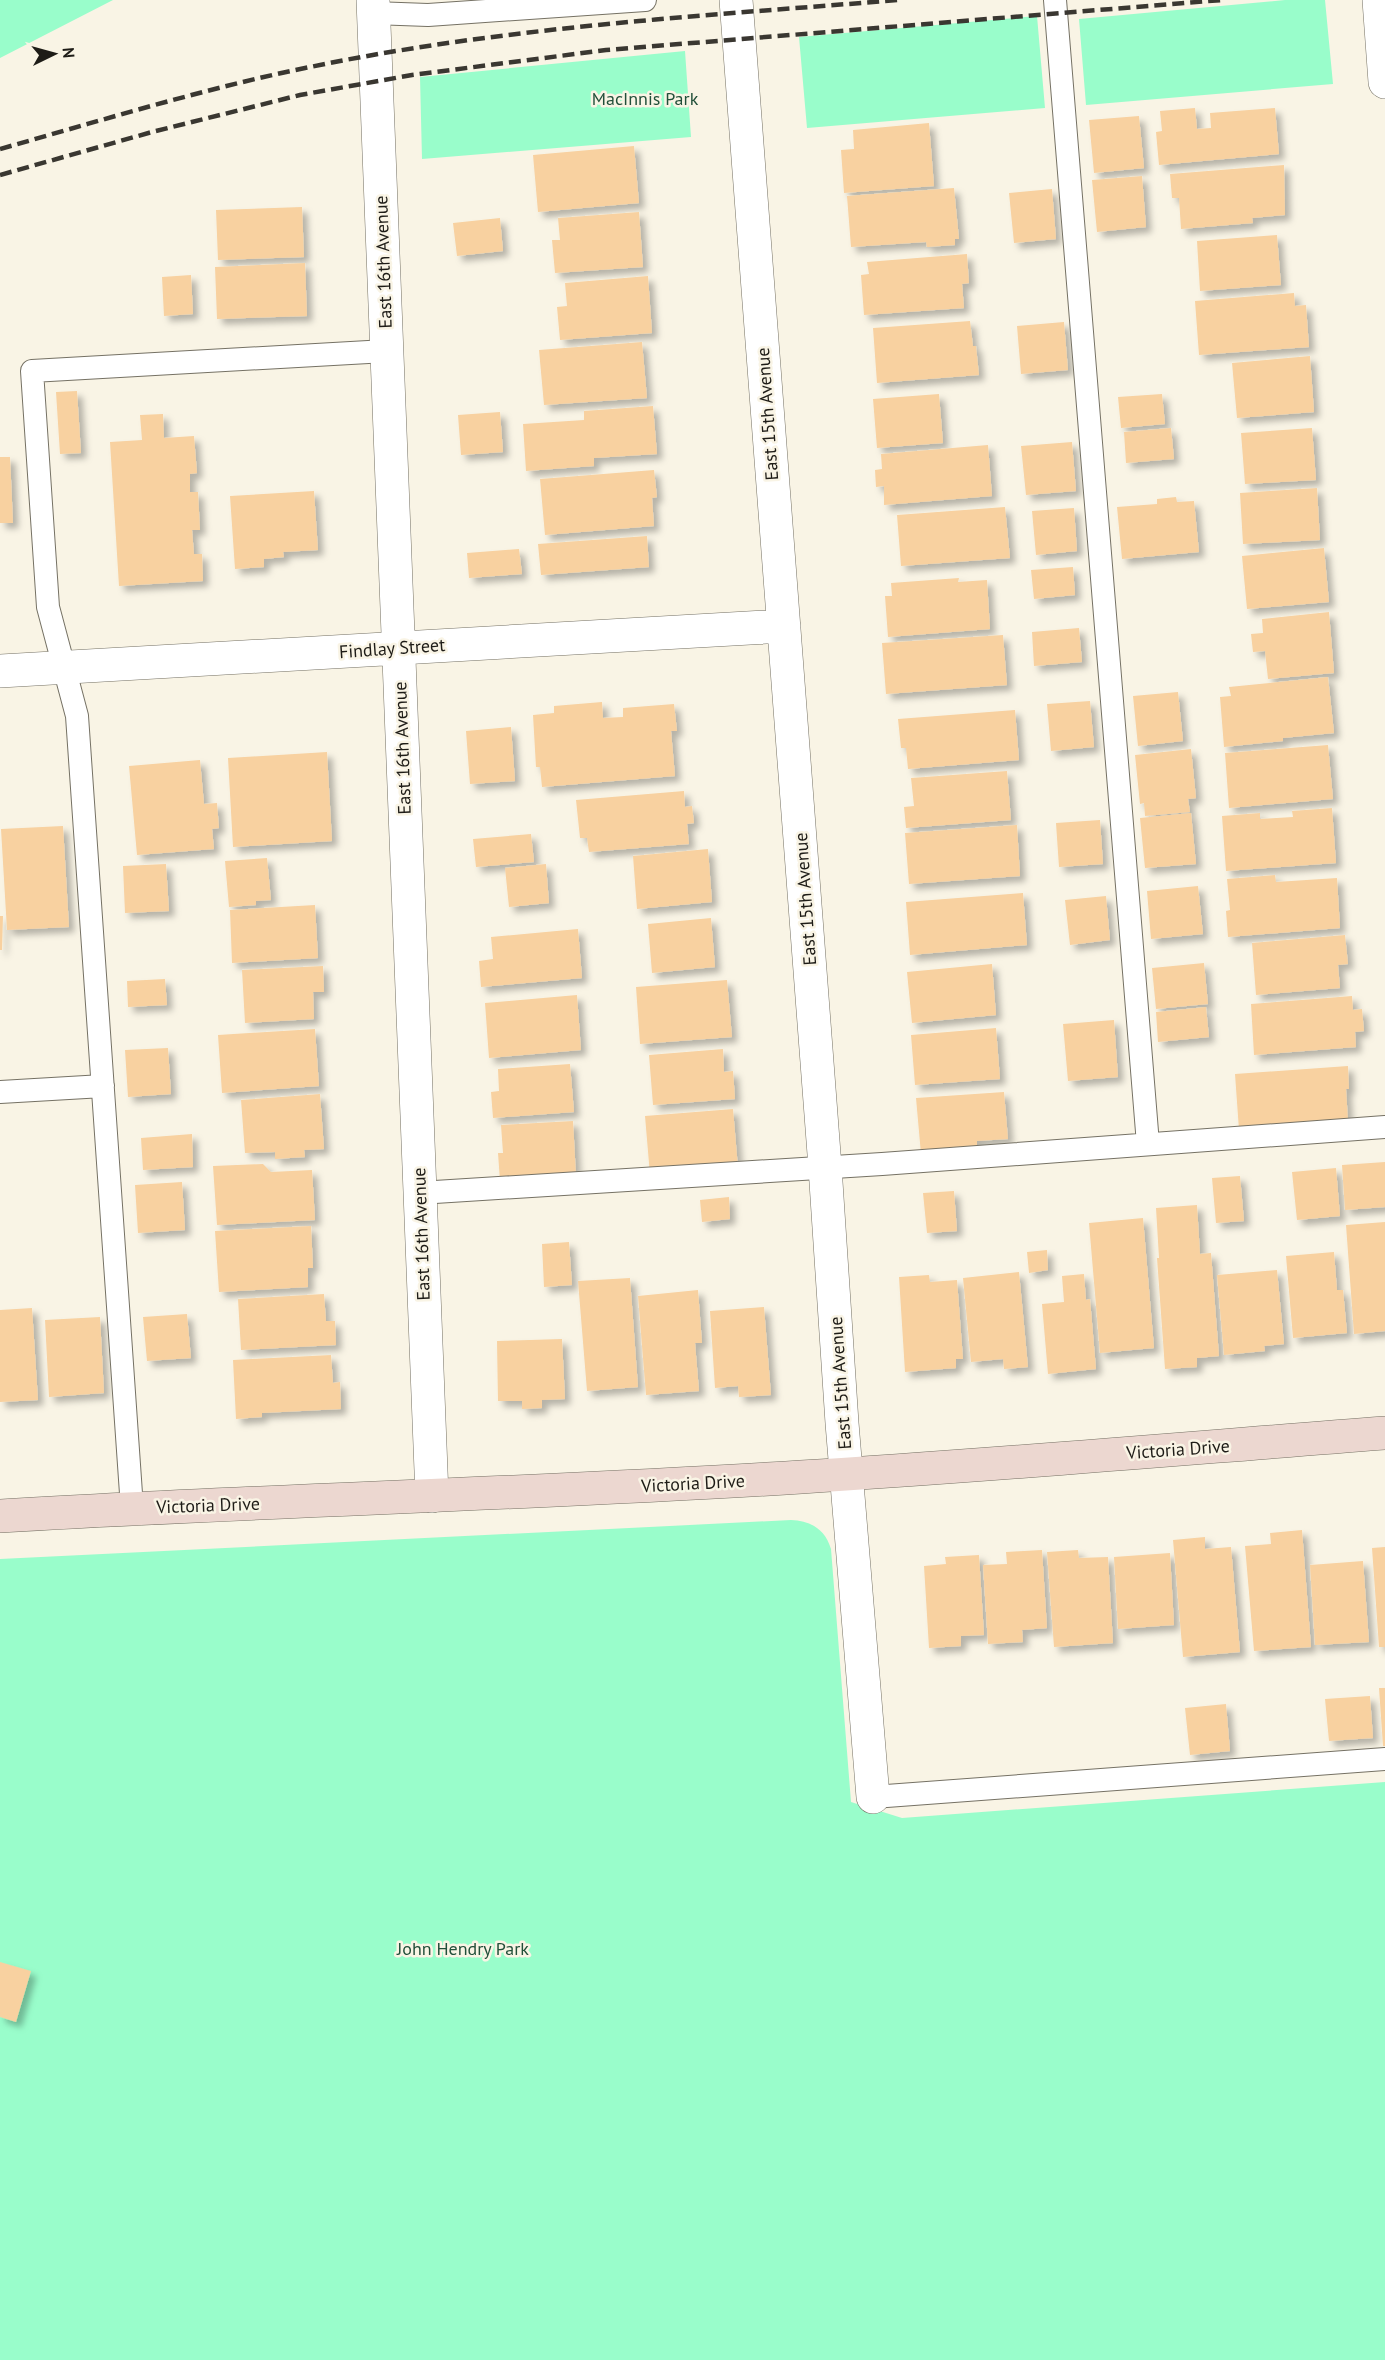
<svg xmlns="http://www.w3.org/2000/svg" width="1385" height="2360" font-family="'PT Sans',sans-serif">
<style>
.green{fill:#99fdcb}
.building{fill:#f8d1a0;filter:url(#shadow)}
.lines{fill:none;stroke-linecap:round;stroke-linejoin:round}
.lane-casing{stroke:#757164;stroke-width:24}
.street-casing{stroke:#757164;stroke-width:34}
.secondary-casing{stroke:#757164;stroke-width:34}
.lane{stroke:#fff;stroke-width:22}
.street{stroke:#fff;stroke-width:33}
.secondary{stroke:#ecd7d0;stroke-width:33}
.rail{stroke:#3a3731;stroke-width:4.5;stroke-dasharray:12 6;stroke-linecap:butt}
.labels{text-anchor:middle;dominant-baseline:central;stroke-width:5;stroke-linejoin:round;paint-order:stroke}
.park-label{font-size:18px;fill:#214f39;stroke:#f9f4e5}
.street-label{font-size:18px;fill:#1e1c17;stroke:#f9f4e5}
</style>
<defs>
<filter id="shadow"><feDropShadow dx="5.5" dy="5.5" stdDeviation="3" flood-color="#0004"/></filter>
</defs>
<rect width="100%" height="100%" fill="#f9f4e5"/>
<!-- green -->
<path class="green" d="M 0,0 L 113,0 L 0,58 Z
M 1285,0 L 1325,0 L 1333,84 L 1086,105 L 1079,19 Z
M 1037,16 L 1045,108 L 807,128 L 799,37 Z
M 685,51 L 691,137 L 422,159 L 420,77 Z
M 791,1520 C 811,1521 825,1529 831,1549 L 851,1802 L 902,1818 L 1385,1782 L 1385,2360 L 0,2360 L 0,1559 Z"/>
<!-- building -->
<path class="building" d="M 1195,108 L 1197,129 L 1211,128 L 1210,113 L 1275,108 L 1279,154 L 1159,165 L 1156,132 L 1162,131 L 1160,111 Z
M 1139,116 L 1144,168 L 1094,173 L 1089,120 Z
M 929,123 L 934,186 L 844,193 L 841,150 L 854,149 L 853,130 Z
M 634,146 L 639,203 L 538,212 L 533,155 Z
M 1284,165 L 1285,215 L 1252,218 L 1253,223 L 1181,229 L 1179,198 L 1172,198 L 1170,174 Z
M 1142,176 L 1146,227 L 1097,232 L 1092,180 Z
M 954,188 L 959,239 L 955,239 L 955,245 L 927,247 L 926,242 L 851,247 L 847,196 Z
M 1052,189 L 1056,239 L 1014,243 L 1009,193 Z
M 302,207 L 304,257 L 218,260 L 216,210 Z
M 639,212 L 643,267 L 555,273 L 552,240 L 560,240 L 558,218 Z
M 500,218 L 503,251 L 457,256 L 453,223 Z
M 1277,235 L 1281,285 L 1200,291 L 1197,241 Z
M 967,254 L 969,283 L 962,284 L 964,308 L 864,315 L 861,275 L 869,274 L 867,262 Z
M 305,263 L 307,316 L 217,319 L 215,267 Z
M 191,275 L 193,314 L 164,316 L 162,277 Z
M 648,276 L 652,333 L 560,340 L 557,307 L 567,306 L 565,283 Z
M 1294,293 L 1295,306 L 1306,305 L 1309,347 L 1199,355 L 1195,301 Z
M 970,321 L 973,346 L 976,346 L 979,375 L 877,383 L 873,328 Z
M 1064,322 L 1068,370 L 1021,374 L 1017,326 Z
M 642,342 L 647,398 L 544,405 L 539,350 Z
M 1310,356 L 1314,412 L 1237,418 L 1232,363 Z
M 77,391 L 81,453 L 60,454 L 56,392 Z
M 939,394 L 943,443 L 877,448 L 873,399 Z
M 1162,394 L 1165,424 L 1121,428 L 1118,397 Z
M 653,406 L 657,454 L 594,458 L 594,466 L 526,471 L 523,424 L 584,420 L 584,411 Z
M 500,412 L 503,452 L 461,455 L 458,415 Z
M 163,414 L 164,438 L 194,436 L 197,473 L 190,474 L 190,492 L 198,492 L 200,530 L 192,530 L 194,554 L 202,554 L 203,581 L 119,586 L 110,442 L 142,440 L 140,415 Z
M 1171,428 L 1174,459 L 1126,463 L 1124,432 Z
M 1312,428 L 1316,480 L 1245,484 L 1241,433 Z
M 1072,442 L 1076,491 L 1026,495 L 1021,446 Z
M 988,445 L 992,496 L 884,505 L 884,486 L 876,487 L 875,470 L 882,469 L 881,454 Z
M 0,457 L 10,457 L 13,523 L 0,523 Z
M 654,470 L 657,497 L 652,498 L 654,526 L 545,535 L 540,479 Z
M 1317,488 L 1320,540 L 1243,544 L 1240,493 Z
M 314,491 L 318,550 L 283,552 L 284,557 L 264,559 L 264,567 L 235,569 L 230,496 Z
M 1176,497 L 1177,502 L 1194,501 L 1199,552 L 1122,559 L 1117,507 L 1157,504 L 1157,499 Z
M 1005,507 L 1010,558 L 901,566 L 897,515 Z
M 1074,508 L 1077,551 L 1036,555 L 1032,511 Z
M 647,536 L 649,567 L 541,575 L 538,544 Z
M 1324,548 L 1329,602 L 1247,609 L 1242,556 Z
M 519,549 L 522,574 L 469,578 L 467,553 Z
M 1073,567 L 1075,595 L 1034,599 L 1031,570 Z
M 959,578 L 958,582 L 987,580 L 990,629 L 888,637 L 885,596 L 892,596 L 891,583 Z
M 1329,612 L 1334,673 L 1268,679 L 1265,651 L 1253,652 L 1251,634 L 1263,633 L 1262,619 Z
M 1079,628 L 1082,662 L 1034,666 L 1032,632 Z
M 1003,635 L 1007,685 L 886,694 L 882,643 Z
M 1328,677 L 1334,733 L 1283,738 L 1283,741 L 1224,747 L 1220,697 L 1231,696 L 1229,687 Z
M 1178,692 L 1183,741 L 1138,746 L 1133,696 Z
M 1090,701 L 1094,747 L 1051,751 L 1047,704 Z
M 602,702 L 603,718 L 623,717 L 623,708 L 674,704 L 677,731 L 671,731 L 675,776 L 542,787 L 540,767 L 536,767 L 533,715 L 554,713 L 554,706 Z
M 1015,710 L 1019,760 L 908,769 L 906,748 L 901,748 L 898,719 Z
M 511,727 L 515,781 L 470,784 L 466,731 Z
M 1328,745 L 1333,799 L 1229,808 L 1225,753 Z
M 1191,749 L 1196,798 L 1188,799 L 1190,812 L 1145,816 L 1144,803 L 1140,804 L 1135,755 Z
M 327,752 L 332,841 L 233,847 L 228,758 Z
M 200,760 L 204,804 L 217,803 L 219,828 L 212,829 L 214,849 L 137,855 L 129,766 Z
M 1007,771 L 1011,820 L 906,828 L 904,807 L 914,806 L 911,778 Z
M 684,791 L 685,807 L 692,806 L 694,823 L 687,824 L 689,844 L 589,852 L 587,838 L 580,838 L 576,800 Z
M 1332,808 L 1336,863 L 1226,871 L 1222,816 L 1260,813 L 1260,819 L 1293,817 L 1292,811 Z
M 1191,813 L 1196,864 L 1145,868 L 1140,818 Z
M 1100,820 L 1103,864 L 1059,867 L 1056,823 Z
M 1017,825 L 1020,876 L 909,884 L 905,833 Z
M 63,826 L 69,927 L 7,930 L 1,829 Z
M 531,834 L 534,862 L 476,867 L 473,839 Z
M 708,849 L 712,902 L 637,909 L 633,856 Z
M 267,858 L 271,900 L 256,901 L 256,905 L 229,907 L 225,861 Z
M 166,864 L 169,911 L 125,913 L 123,866 Z
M 546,864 L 549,903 L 509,907 L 505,868 Z
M 1275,875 L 1276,882 L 1337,878 L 1340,928 L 1228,937 L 1226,911 L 1230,910 L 1227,879 Z
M 1198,886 L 1203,934 L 1151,939 L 1147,891 Z
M 1023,893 L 1027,945 L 910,955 L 906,902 Z
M 1106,896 L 1110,940 L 1070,945 L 1065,900 Z
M 315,905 L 318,958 L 232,963 L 230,910 Z
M 0,916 L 3,916 L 2,950 L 0,950 Z
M 711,918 L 715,967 L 652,973 L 648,924 Z
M 578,929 L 582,978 L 481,987 L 479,961 L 493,959 L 491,937 Z
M 1345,935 L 1348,964 L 1338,965 L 1340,988 L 1256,995 L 1252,943 Z
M 1204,963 L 1208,1004 L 1156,1009 L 1152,968 Z
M 992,964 L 996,1015 L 912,1023 L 907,972 Z
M 323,966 L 324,992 L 313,992 L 314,1019 L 245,1023 L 242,970 Z
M 165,979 L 167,1005 L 128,1007 L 127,981 Z
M 727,980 L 732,1037 L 640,1044 L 636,987 Z
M 577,995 L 581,1050 L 489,1058 L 485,1003 Z
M 1352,996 L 1353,1010 L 1362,1009 L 1364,1031 L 1355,1032 L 1356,1047 L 1254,1055 L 1251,1004 Z
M 1206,1007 L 1209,1037 L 1158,1042 L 1156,1012 Z
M 1114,1020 L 1118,1077 L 1068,1081 L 1063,1024 Z
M 996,1028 L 1000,1079 L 915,1085 L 911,1035 Z
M 315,1029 L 319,1086 L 222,1093 L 218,1035 Z
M 168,1048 L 171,1094 L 128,1097 L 125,1050 Z
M 723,1049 L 724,1072 L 733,1071 L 735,1099 L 653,1105 L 649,1055 Z
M 570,1064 L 574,1112 L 493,1118 L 491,1092 L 499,1091 L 498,1069 Z
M 1348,1066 L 1349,1089 L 1346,1089 L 1348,1121 L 1239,1130 L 1235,1074 Z
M 1004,1092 L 1008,1139 L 977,1141 L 977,1149 L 921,1154 L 916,1098 Z
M 320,1094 L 324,1149 L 304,1150 L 305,1157 L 275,1159 L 275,1152 L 245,1153 L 241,1100 Z
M 733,1109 L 738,1168 L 650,1175 L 645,1116 Z
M 573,1121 L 576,1176 L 500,1181 L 498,1153 L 503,1153 L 501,1125 Z
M 192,1134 L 193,1167 L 143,1170 L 141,1138 Z
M 1385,1162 L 1385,1207 L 1345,1210 L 1342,1165 Z
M 263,1164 L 271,1172 L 312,1170 L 315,1220 L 217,1225 L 213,1166 Z
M 1336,1168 L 1340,1216 L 1297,1220 L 1292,1172 Z
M 1240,1176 L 1244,1221 L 1216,1223 L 1212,1178 Z
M 182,1182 L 185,1230 L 138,1233 L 135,1185 Z
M 954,1191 L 957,1231 L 927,1233 L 923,1193 Z
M 729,1197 L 730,1219 L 702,1222 L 700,1200 Z
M 1197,1205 L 1200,1254 L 1211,1253 L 1219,1356 L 1197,1358 L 1197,1367 L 1165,1369 L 1157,1258 L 1159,1258 L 1156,1208 Z
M 1143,1218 L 1154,1348 L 1100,1353 L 1089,1223 Z
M 1385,1222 L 1385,1331 L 1354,1334 L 1346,1225 Z
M 311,1226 L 313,1268 L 308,1268 L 308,1287 L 219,1292 L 215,1231 Z
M 569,1242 L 572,1285 L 544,1287 L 542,1244 Z
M 1047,1250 L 1048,1270 L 1029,1273 L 1027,1252 Z
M 1334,1252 L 1337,1290 L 1343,1290 L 1347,1333 L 1293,1338 L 1286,1256 Z
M 1277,1270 L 1284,1344 L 1264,1346 L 1265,1351 L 1224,1355 L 1217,1275 Z
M 1019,1272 L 1028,1367 L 1004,1369 L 1003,1359 L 971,1362 L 963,1278 Z
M 1084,1274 L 1086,1300 L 1090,1299 L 1096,1369 L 1048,1374 L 1042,1304 L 1064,1302 L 1062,1276 Z
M 929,1275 L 930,1282 L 957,1280 L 963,1359 L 956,1359 L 956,1368 L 905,1372 L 899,1277 Z
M 630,1278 L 638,1387 L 587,1391 L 578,1281 Z
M 698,1290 L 702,1343 L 695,1343 L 699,1391 L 646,1395 L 638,1296 Z
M 324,1294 L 326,1321 L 335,1321 L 336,1345 L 241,1350 L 238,1299 Z
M 764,1307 L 771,1395 L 739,1397 L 738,1386 L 715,1388 L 710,1311 Z
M 32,1308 L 38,1400 L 0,1402 L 0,1310 Z
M 187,1314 L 191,1358 L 147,1361 L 143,1317 Z
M 100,1317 L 104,1393 L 49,1397 L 45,1320 Z
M 562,1339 L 565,1399 L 542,1400 L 542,1408 L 522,1409 L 522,1401 L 498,1401 L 497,1341 Z
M 331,1355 L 333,1383 L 340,1382 L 341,1409 L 262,1413 L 262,1417 L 236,1419 L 233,1360 Z
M 1302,1530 L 1311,1647 L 1254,1651 L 1245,1546 L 1271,1544 L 1270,1533 Z
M 1205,1537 L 1205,1549 L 1231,1547 L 1240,1652 L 1183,1657 L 1173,1540 Z
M 1385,1547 L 1385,1647 L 1379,1647 L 1372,1548 Z
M 1042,1550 L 1047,1628 L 1022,1630 L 1023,1642 L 988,1644 L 983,1565 L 1007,1564 L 1006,1552 Z
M 1078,1550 L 1079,1558 L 1108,1557 L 1113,1643 L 1054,1647 L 1047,1552 Z
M 1170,1553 L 1174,1625 L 1118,1629 L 1114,1557 Z
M 979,1555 L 984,1635 L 961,1636 L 961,1646 L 929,1648 L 924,1566 L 946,1564 L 945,1557 Z
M 1363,1561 L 1369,1642 L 1315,1645 L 1310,1565 Z
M 1379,1688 L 1385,1688 L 1385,1746 L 1383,1746 Z
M 1370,1696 L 1373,1738 L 1329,1741 L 1325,1699 Z
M 1226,1704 L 1230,1751 L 1190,1755 L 1185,1708 Z
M 0,1962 L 31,1971 L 16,2022 L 0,2017 Z"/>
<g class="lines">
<!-- lane casing -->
<g class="lane-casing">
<path id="lane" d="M 1055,0 L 1148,1144
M 373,13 L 428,15 L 645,0
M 0,1092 L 103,1086
M 419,1193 L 882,1164 L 1385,1127
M 132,1508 L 77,716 L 48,607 L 32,371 L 386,351
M 873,1797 L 1385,1759"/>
</g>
<!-- street casing -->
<g class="street-casing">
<path id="street" d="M 373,0 L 432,1496
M 736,0 L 825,1167 L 842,1423 L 873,1797
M 1379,0 L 1385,82
M 0,671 L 784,626"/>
</g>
<!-- secondary casing -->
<g class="secondary-casing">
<path id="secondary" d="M 0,1516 C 267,1500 534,1494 801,1477 C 996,1465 1190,1448 1385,1433"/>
</g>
<!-- lane -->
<use href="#lane" class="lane"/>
<!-- street -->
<use href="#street" class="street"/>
<!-- secondary -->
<use href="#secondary" class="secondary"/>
<!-- rail -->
<path class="rail" d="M 0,149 C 103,120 206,88 310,67 C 503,27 702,16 898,0
M 0,175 L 152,132 L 300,95 L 412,75 L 606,50 L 1222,0"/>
</g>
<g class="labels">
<!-- park labels -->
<g class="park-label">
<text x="645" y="98">MacInnis Park</text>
<text x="463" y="1948">John Hendry Park</text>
</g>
<!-- street labels -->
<g class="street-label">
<text transform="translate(383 262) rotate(-92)">East 16th Avenue</text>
<text transform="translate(767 414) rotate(-94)">East 15th Avenue</text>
<text transform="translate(392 648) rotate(-4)">Findlay Street</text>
<text transform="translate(402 748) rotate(-92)">East 16th Avenue</text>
<text transform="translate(805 899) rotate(-94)">East 15th Avenue</text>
<text transform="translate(421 1234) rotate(-92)">East 16th Avenue</text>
<text transform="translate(840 1383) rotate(-94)">East 15th Avenue</text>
<text transform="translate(1178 1449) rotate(-4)">Victoria Drive</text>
<text transform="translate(693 1483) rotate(-3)">Victoria Drive</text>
<text transform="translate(208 1505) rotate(-2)">Victoria Drive</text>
</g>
</g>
<!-- north arrow -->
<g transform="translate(54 54) rotate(85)" stroke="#f9f4e5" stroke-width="4.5" paint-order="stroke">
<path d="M0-4.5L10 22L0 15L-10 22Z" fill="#1e1c17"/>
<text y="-9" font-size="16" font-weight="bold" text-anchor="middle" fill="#1e1c17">N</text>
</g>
</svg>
